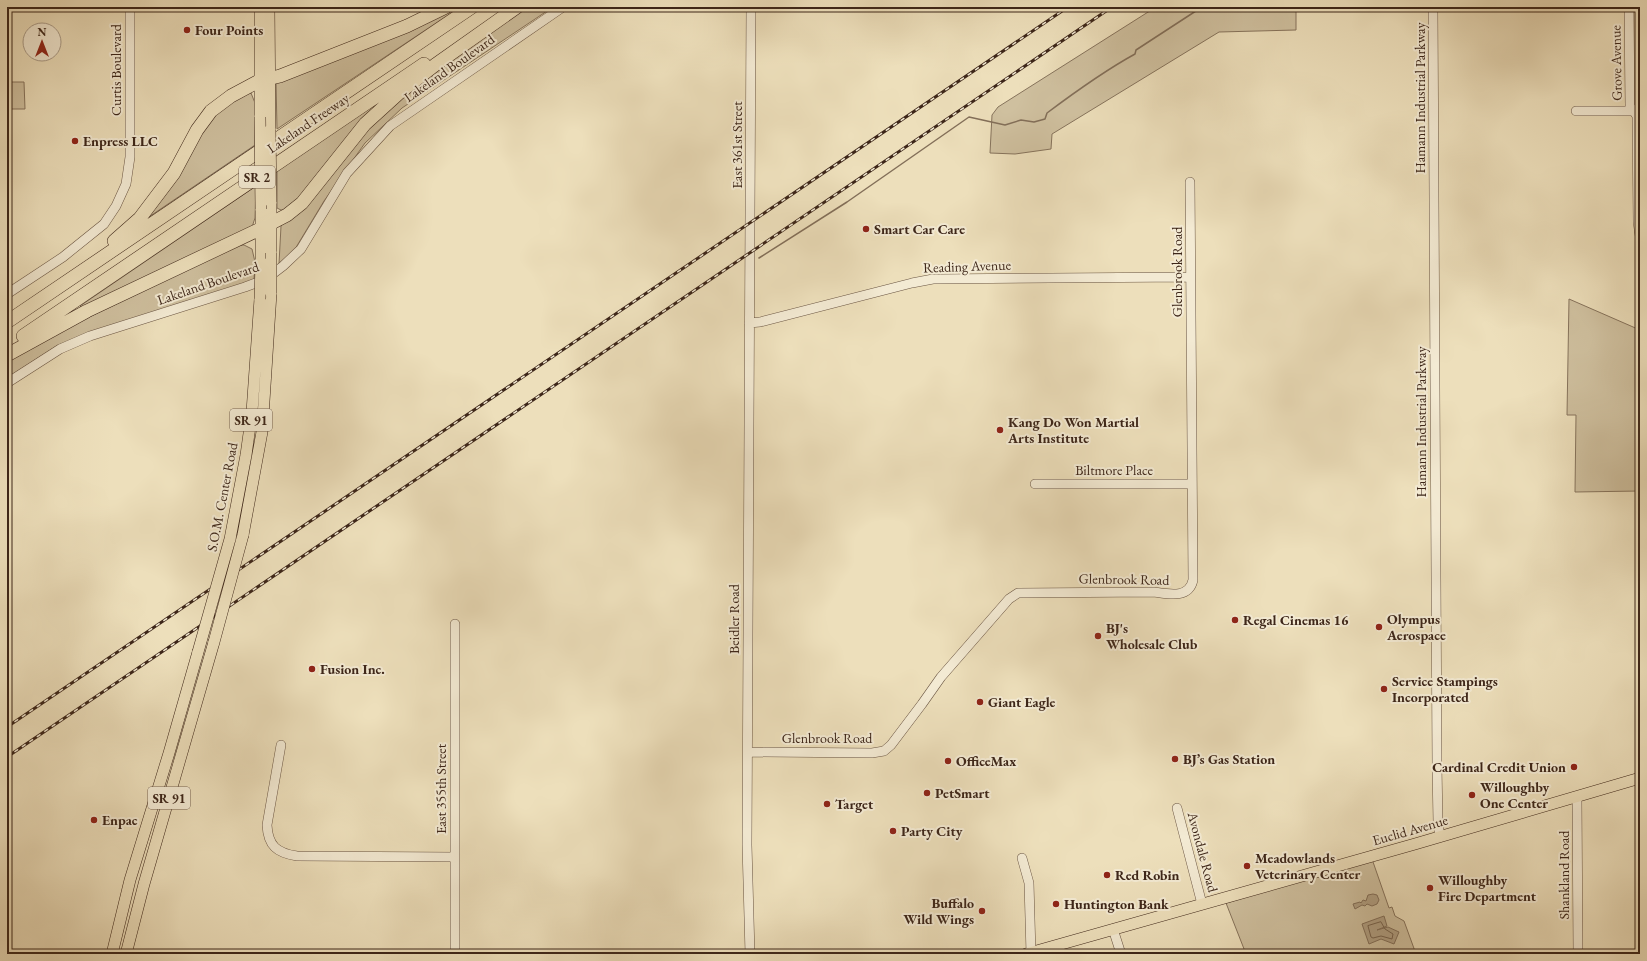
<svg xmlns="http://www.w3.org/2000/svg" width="1647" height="961" font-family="'EB Garamond',serif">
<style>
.green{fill:#cfc09f;stroke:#86735c}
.water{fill:#b1a084;stroke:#836f59}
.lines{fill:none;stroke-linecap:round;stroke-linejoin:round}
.shore{stroke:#77634e;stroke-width:1}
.stream{stroke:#836f59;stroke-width:1.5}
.minor-casing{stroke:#695442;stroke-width:10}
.major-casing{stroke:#3d2619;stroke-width:12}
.highway-casing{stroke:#3d2619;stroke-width:14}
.minor{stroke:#f3ead3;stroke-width:9}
.major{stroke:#eddfbb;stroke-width:11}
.highway{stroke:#eddfbb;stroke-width:13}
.rail-casing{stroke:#3d2619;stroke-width:3}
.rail{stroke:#f3ead3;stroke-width:1.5;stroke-dasharray:4.5;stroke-linecap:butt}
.major-bridge-casing{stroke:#3d2619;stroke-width:12;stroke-linecap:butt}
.major-bridge{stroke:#eddfbb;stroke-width:11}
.poi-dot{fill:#8f2418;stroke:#f3ead3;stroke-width:1.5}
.labels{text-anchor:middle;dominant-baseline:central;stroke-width:4;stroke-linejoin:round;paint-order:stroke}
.shield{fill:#f3ead3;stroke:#746151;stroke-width:1}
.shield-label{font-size:13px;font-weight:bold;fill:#3d2619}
.poi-label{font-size:14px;font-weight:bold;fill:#3d2619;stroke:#f3ead3;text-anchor:start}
.street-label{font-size:14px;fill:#3d2619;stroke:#f3ead3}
</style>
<rect width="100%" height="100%" fill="#eddfbb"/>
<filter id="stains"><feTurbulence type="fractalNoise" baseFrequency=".005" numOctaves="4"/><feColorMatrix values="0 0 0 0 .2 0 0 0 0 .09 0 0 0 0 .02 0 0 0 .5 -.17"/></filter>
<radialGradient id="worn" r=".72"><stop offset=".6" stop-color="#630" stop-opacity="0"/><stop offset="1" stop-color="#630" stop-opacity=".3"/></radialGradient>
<!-- green -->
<path class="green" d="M 453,7 L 460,7 L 277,129 L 276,82 L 426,21 Z
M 525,7 L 553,7 L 402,108 L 365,143 L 324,201 L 295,249 L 279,264 L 281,226 L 366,127 L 417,85 Z
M 1156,7 L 1296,7 L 1296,30 L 1219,32 L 1052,134 L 1051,149 L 1015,154 L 990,153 L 992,115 L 998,107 Z
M 7,82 L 24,82 L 25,109 L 7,109 Z
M 251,93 L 255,103 L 255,145 L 137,225 L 206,121 L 243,95 Z
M 379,101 L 381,104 L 315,180 L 287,210 L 281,210 L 277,208 L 277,171 Z
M 256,186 L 255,218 L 252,227 L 82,308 L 80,306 Z
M 239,245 L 244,245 L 252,249 L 255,262 L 254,280 L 58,345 L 7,378 L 7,359 L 35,343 Z
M 1569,299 L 1640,330 L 1640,491 L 1575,492 L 1576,415 L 1567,415 Z
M 1372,859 L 1389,908 L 1392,907 L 1395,916 L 1404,921 L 1416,954 L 1246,954 L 1226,903 Z"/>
<!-- water -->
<path class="water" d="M 1373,894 L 1377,895 L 1379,900 L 1377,904 L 1372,906 L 1367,904 L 1365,906 L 1362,905 L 1355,909 L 1353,904 L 1360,902 L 1361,903 L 1363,900 L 1366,901 L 1368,895 Z
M 1384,916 L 1387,926 L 1377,930 L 1388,927 L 1399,932 L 1394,944 L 1381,939 L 1369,944 L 1362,924 Z"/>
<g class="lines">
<!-- shore -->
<path class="shore" d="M 1381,922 L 1385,929 L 1393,934 L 1392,939 L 1381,936 L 1373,938 L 1371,937 L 1368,926 Z"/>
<!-- stream -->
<path class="stream" d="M 759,258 L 847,202 L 969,117 L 1005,125 L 1021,120 L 1034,122 L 1045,119 L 1047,113 C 1075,92 1104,71 1135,54 L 1136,50 L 1202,7"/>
<!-- minor casing -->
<g class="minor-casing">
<path id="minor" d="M 1433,7 L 1437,766 L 1438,823 L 1440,837
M 1629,7 L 1630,106 L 1637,116 L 1638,222 L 1640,236
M 1576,111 L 1638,111
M 7,294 L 63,257 L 104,224 L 116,206 L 126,184 L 130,157 L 130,7
M 749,323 L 760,322 L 912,283 L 933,279 L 1190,277
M 7,383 L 60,349 L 90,336 L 245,287 L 266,279 L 283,266 L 301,249 L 347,173 L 390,126 L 563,7
M 1035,484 L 1192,484
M 281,745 L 267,825 C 268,846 277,853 297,856 L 455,857
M 748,752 L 872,753 L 884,751 L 891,745 L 922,704 L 941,677 L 1009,599 L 1018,593 L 1154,592 C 1168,594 1189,599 1193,580 L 1190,182
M 1577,797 L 1578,954
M 1177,808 L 1202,904
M 1022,858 L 1029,883 L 1031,954
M 1113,929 L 1121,954
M 455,954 L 455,624
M 750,954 L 747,845 L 751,7"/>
</g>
<!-- major casing -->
<g class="major-casing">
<path id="major" d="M 260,7 L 260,117
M 269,7 L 270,130
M 271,202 L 271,253
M 261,262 L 261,209
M 243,535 L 262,432 L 271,293
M 230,539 L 246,455 L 252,412 L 260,299
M 112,954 L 130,880 L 169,753 L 198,652
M 126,954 L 144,884 L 214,642
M 1026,954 L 1415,844 L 1640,778"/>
</g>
<!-- highway casing -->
<g class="highway-casing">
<path id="highway" d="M 114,241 L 140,218 L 174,173 L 197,130 L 211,111 L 231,96 L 259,81 L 280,76 L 407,26 L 446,7
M 7,322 L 472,7
M 23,336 L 424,64
M 7,355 L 87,311 L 260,229 L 287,215 L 302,203 L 365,124 L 398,94 L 435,65 L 517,7"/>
</g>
<!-- minor -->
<use href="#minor" class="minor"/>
<!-- major -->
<use href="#major" class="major"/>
<!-- highway -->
<use href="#highway" class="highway"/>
<!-- rail casing -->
<g class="rail-casing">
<path id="rail" d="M 7,727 L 1068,7
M 7,757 L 1112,7"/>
</g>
<!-- rail -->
<use href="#rail" class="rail"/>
<!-- major-bridge casing -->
<g class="major-bridge-casing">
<path id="major-bridge" d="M 260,117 L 261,209
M 270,130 L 271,202
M 271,293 L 271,253
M 260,299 L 261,262
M 214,642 L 243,535
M 198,652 L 230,539"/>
</g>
<!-- major-bridge -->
<use href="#major-bridge" class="major-bridge"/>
</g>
<!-- markers -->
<g class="poi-dot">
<circle cx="187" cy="30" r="4"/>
<circle cx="75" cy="141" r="4"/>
<circle cx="866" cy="229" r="4"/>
<circle cx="1000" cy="430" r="4"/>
<circle cx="1235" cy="620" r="4"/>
<circle cx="1379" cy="627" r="4"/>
<circle cx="1098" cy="636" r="4"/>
<circle cx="312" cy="669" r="4"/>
<circle cx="1384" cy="689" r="4"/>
<circle cx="980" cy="702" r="4"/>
<circle cx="1175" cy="759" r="4"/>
<circle cx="948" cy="761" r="4"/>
<circle cx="1574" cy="767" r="4"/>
<circle cx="927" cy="793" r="4"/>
<circle cx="1472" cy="795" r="4"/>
<circle cx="827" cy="804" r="4"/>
<circle cx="94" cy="820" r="4"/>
<circle cx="893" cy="831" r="4"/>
<circle cx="1247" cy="866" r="4"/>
<circle cx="1107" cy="875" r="4"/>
<circle cx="1430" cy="888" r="4"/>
<circle cx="1056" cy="904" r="4"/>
<circle cx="982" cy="911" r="4"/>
</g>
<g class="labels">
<!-- shield labels -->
<g class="shield">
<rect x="239" y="166" width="36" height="22" rx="3"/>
<rect x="230" y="409" width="42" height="22" rx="3"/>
<rect x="148" y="787" width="42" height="22" rx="3"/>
</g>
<g class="shield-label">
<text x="257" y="177">SR 2</text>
<text x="251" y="420">SR 91</text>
<text x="169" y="798">SR 91</text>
</g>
<!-- poi labels -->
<g class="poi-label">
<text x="195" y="30">Four Points</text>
<text x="83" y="141">Enpress LLC</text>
<text x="874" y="229">Smart Car Care</text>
<text x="1008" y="422">Kang Do Won Martial<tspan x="1008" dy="16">Arts Institute</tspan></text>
<text x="1387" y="619">Olympus<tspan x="1387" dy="16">Aerospace</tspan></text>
<text x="1243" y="620">Regal Cinemas 16</text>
<text x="1106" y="628">BJ's<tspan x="1106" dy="16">Wholesale Club</tspan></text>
<text x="320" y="669">Fusion Inc.</text>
<text x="1392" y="681">Service Stampings<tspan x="1392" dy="16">Incorporated</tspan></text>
<text x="988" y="702">Giant Eagle</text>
<text x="1183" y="759">BJ’s Gas Station</text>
<text x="956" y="761">OfficeMax</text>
<text x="1566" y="767" text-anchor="end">Cardinal Credit Union</text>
<text x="1480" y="787">Willoughby<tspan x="1480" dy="16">One Center</tspan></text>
<text x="935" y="793">PetSmart</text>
<text x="835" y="804">Target</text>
<text x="102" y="820">Enpac</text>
<text x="901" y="831">Party City</text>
<text x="1255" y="858">Meadowlands<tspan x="1255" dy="16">Veterinary Center</tspan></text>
<text x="1115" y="875">Red Robin</text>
<text x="1438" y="880">Willoughby<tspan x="1438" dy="16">Fire Department</tspan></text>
<text x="974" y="903" text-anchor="end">Buffalo<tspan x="974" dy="16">Wild Wings</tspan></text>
<text x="1064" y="904">Huntington Bank</text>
</g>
<!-- street labels -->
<g class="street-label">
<text transform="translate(1616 63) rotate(-91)">Grove Avenue</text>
<text transform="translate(449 68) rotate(-35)">Lakeland Boulevard</text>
<text transform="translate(116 70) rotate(-90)">Curtis Boulevard</text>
<text transform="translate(1420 98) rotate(-90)">Hamann Industrial Parkway</text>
<text transform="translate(308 123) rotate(-34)">Lakeland Freeway</text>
<text transform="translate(737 145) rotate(-90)">East 361st Street</text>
<text transform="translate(967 266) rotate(-2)">Reading Avenue</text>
<text transform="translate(1177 272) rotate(-90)">Glenbrook Road</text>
<text transform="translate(208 283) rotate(-19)">Lakeland Boulevard</text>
<text transform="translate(1421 422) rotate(-90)">Hamann Industrial Parkway</text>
<text x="1114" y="470">Biltmore Place</text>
<text transform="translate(222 497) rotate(-79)">S.O.M. Center Road</text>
<text transform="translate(1124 579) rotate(1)">Glenbrook Road</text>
<text transform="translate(734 619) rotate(-90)">Beidler Road</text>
<text x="827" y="738">Glenbrook Road</text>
<text transform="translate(441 789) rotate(-90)">East 355th Street</text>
<text transform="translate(1410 830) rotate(-16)">Euclid Avenue</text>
<text transform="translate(1203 852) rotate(75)">Avondale Road</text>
<text transform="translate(1564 875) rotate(-90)">Shankland Road</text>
</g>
</g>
<!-- margin -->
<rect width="1647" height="961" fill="none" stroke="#eddfbb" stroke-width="24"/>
<rect x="8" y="8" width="1631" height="945" fill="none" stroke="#3d2619" stroke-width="2"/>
<rect x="12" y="12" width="1623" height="937" fill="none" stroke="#3d2619"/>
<!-- north arrow -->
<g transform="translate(42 42)"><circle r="19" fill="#f3ead3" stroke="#aa9c89"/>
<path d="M0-3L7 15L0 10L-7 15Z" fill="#8f2418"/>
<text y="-6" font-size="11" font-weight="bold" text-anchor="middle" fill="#3d2619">N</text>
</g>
<rect width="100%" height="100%" filter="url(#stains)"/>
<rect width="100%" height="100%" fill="url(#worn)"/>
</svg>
